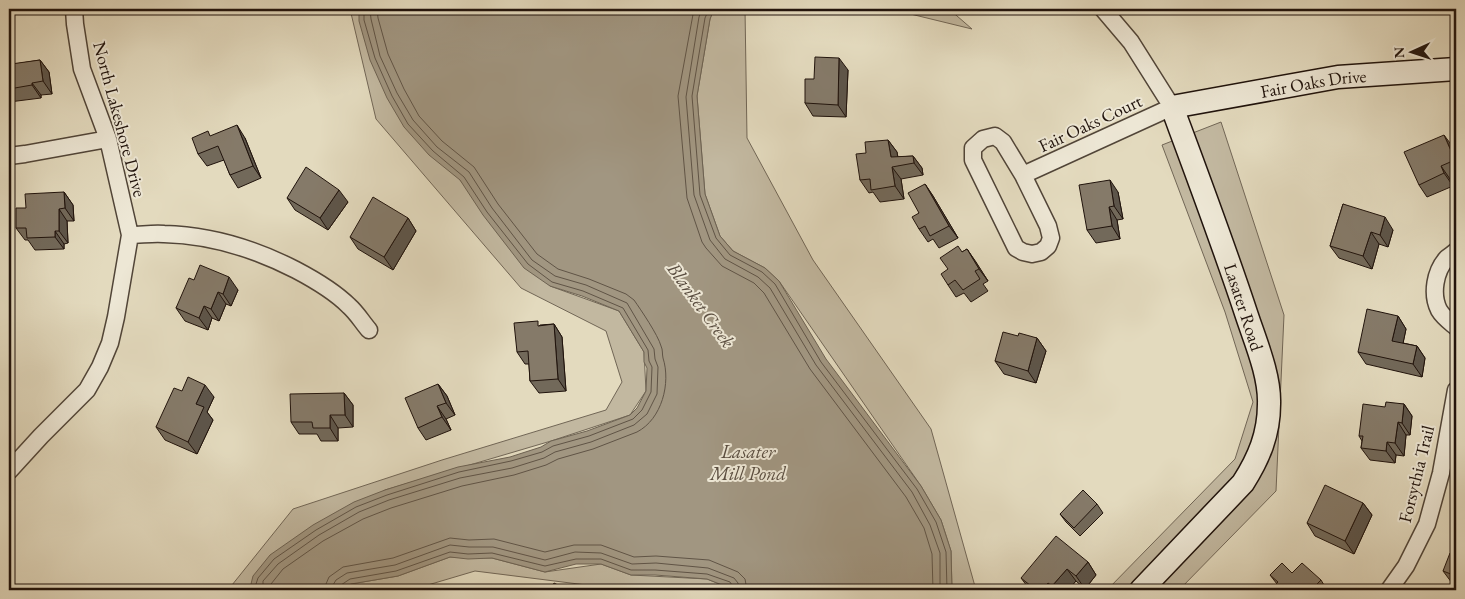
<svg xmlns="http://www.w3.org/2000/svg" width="1465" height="599" font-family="'EB Garamond',serif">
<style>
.green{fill:#c2b8a0;stroke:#716656}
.water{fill:#a19681;stroke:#6d6252}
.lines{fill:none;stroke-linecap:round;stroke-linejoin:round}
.shore{stroke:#605446;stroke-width:1}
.stream{stroke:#6d6252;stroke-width:4.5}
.street-casing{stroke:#514538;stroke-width:19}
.secondary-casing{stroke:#20130c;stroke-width:25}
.street{stroke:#ede7d5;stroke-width:16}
.secondary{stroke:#ede7d5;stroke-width:22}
.wall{fill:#72695a;stroke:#20130c}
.shaded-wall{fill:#5d554a;stroke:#20130c}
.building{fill:#857a69;stroke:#20130c}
.labels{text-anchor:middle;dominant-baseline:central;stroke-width:4;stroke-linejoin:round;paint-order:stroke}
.street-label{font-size:18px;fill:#20130c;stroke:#ede7d5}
.water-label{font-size:19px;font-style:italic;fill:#5a4e41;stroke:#ede7d5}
</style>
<rect width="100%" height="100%" fill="#e3dabe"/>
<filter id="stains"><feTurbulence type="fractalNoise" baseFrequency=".004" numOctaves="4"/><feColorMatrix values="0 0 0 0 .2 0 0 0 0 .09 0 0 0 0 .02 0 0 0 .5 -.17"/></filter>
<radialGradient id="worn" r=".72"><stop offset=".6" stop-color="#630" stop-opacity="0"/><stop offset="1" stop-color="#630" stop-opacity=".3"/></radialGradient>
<!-- green -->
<path class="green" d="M 350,9 L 365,9 L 460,180 L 550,286 L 619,311 L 644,352 L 646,391 L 630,415 L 551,441 L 385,490 L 251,584 L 250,590 L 236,590 L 232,585 L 293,509 L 442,460 L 606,410 L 622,382 L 606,331 L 521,288 L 376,119 Z
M 714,9 L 745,9 L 747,138 L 813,260 L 931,429 L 976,590 L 952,590 L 951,551 L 941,520 L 921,486 L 779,281 L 765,268 L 733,251 L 720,236 L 705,194 L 697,96 L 710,19 Z
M 890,9 L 949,9 L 972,29 Z
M 1221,122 L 1284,315 L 1276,491 L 1179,590 L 1107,590 L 1235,459 L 1253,402 L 1225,312 L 1162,145 Z
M 450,557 L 492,558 L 545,572 L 601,564 L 631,575 L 707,579 L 727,587 L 727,590 L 626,590 L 475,571 L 411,590 L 341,590 L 351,584 L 398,576 Z"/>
<!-- water -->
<path class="water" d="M 359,9 L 714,9 L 710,19 L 697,96 L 705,194 L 720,236 L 733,251 L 765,268 L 779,281 L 826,359 L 921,486 L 941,520 L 951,551 L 952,590 L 729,590 L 727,587 L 707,579 L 655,575 L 631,575 L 601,564 L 576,564 L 545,572 L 492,558 L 468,559 L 450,557 L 398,576 L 351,584 L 341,590 L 252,590 L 251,584 L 253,576 L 270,555 L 313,525 L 354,502 L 385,490 L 458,467 L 510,457 L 541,447 L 551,441 L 587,431 L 630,415 L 637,408 L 646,391 L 647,368 L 644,362 L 644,352 L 619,311 L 582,296 L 550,286 L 524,268 L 483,215 L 460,180 L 429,155 L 404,127 L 387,98 L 370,60 L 359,21 Z"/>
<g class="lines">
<!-- shore -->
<path class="shore" d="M 694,9 L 678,96 L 687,198 L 702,242 L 706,248 L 722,266 L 754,283 L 764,293 L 810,369 L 906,497 L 924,528 L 932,554 L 933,590
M 702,9 L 699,17 L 686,97 L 694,195 L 710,240 L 725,259 L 758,277 L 770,288 L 816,365 L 912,492 L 930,525 L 940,553 L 940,590
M 709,9 L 705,18 L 692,96 L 700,195 L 716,238 L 730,255 L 762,272 L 775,284 L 821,362 L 917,489 L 936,522 L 946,552 L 947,590
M 257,590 L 256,584 L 258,578 L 274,559 L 316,530 L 356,507 L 387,495 L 459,472 L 511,461 L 542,452 L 553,446 L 589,436 L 633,419 L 642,410 L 651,392 L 652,367 L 649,361 L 648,350 L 623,308 L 583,291 L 552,282 L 528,264 L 487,212 L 464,177 L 433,151 L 408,124 L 392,96 L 375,58 L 364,20 L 364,9
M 263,590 L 263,581 L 278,564 L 319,535 L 359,512 L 389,500 L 460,478 L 512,468 L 544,458 L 555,452 L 591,442 L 634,425 L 647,414 L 657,394 L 658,367 L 655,359 L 654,349 L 627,303 L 586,285 L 555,276 L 532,260 L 492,208 L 469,172 L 437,147 L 413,120 L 397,93 L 380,56 L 371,19 L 370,9
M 271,590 L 271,584 L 283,569 L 323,541 L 363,519 L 391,508 L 462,486 L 514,475 L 546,465 L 558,459 L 593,449 L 637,432 C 662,419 671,383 663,358 C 662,354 663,350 661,346 C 658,335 641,310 634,300 L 626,294 L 589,279 L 558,269 L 537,254 L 498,204 L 474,167 L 442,141 L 419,116 L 404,89 L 388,54 L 378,18 L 377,9
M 325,590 L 326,584 L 329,577 L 343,567 L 393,558 L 450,538 L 469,540 L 494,539 L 545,552 L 574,545 L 601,545 L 634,557 L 656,556 L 709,560 L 738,572 L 745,579 L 747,590
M 333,590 L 333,585 L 336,580 L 347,573 L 395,565 L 450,545 L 469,547 L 493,547 L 545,560 L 575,552 L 601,553 L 632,564 L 656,563 L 708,568 L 734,578 L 738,583 L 739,590
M 339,590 L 341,585 L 350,579 L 396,571 L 450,552 L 468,554 L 492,553 L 545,566 L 576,559 L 601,559 L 631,570 L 655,570 L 707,574 L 730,582 L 732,585 L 733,590"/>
<!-- stream -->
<path class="stream" d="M 9,586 L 59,590"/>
<!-- street casing -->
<g class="street-casing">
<path id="street" d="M 995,136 L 1003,142 L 1023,175 L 1048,226 L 1051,238 L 1048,246 L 1041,252 L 1032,254 L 1023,252 L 1016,248 L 973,160 L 973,148 L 983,139 Z
M 9,156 L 25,154 L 108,139
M 1023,175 L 1172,107 L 1131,42 L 1103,9
M 130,235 C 141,235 153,233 164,234 C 211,235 255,249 296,270 C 315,280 334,291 349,306 C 357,313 362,322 369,330
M 1456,251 C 1453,254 1449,256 1447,258 C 1435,271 1431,294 1439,310 C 1443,317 1450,322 1456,327
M 9,471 L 41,436 L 87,390 L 100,367 L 110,343 L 116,317 L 130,235 L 108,139 L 82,69 L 75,24 L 74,9
M 1389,590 L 1406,566 L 1427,524 L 1441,473 L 1456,390"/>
</g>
<!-- secondary casing -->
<g class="secondary-casing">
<g id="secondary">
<path id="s1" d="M 1141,590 L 1243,483 C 1259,458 1269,434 1269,404 C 1270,376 1256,343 1247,316 C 1224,246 1198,177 1172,107 L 1338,77 L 1456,69"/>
</g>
</g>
<!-- street -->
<use href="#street" class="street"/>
<!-- secondary -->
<use href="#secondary" class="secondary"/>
</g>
<!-- wall -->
<path class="wall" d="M 9,57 L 15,64 L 40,60 L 49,72 L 52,94 L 41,95 L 41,98 L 9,102 Z
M 848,70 L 846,117 L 813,116 L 805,103 L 814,79 Z
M 211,136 L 245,138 L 261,178 L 238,188 L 230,175 L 224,160 L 207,166 L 198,154 Z
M 888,140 L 897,152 L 898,157 L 913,156 L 922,168 L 923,175 L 901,179 L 904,199 L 880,202 L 873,192 L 869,193 L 860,180 L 866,153 Z
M 1453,147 L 1456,154 L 1456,176 L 1450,179 L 1453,186 L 1427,197 L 1419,185 Z
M 925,184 L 933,196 L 958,238 L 939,248 L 933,239 L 928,242 L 919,229 L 919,213 Z
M 64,192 L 73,205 L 74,221 L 67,221 L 68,243 L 64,244 L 64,249 L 35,250 L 28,240 L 25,240 L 16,228 Z
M 1118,192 L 1123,219 L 1117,220 L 1120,239 L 1096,243 L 1087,230 Z
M 287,198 L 348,202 L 328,230 L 295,210 Z
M 1343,204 L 1393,230 L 1388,247 L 1379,244 L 1372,269 L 1339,258 L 1330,246 Z
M 408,218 L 416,231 L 393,270 L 358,249 L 350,237 Z
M 967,249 L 988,281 L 983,284 L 988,291 L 971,302 L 964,293 L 956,297 L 948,285 L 948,269 L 962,252 Z
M 194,280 L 238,290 L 231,306 L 226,304 L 219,321 L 212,318 L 208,330 L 185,321 L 176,308 Z
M 1398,316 L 1406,329 L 1403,343 L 1417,346 L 1425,358 L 1422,377 L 1366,364 L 1358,352 Z
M 554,324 L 562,337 L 566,391 L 539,393 L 530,381 L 529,364 L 525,364 L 517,352 L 540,325 Z
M 1018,336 L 1037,338 L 1046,351 L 1036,383 L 1004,374 L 995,361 Z
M 438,384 L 447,396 L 455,415 L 446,419 L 451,430 L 426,440 L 418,428 Z
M 182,391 L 214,397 L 207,412 L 213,420 L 197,454 L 165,440 L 156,427 Z
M 344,393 L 353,405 L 353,427 L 338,428 L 338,441 L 321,441 L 317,434 L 299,434 L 291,422 Z
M 1404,404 L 1412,416 L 1410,435 L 1406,435 L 1404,456 L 1396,455 L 1395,463 L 1370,460 L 1361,448 L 1362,441 L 1359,436 L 1385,407 Z
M 1363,503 L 1372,515 L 1354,554 L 1315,536 L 1307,523 Z
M 1097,504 L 1103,513 L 1080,536 L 1066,522 L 1060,514 Z
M 1456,556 L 1456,585 L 1452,583 L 1443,571 Z
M 1088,562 L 1096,575 L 1085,589 L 1076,581 L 1068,590 L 1030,590 L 1021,578 Z
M 1292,573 L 1321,580 L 1327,590 L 1270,590 L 1277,584 L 1270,575 Z"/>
<!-- shaded-wall -->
<path class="shaded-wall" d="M 10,57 L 19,69 L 11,64 Z
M 839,58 L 848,70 L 846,117 L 838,105 Z
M 40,60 L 49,72 L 52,94 L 43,81 Z
M 32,83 L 41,95 L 41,98 L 32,85 Z
M 237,125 L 245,138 L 261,178 L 253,166 Z
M 1444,135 L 1453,147 L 1456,154 L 1456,161 Z
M 888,140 L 897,152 L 899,166 L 891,157 Z
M 913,156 L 922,168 L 923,175 L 914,163 Z
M 1441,166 L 1450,179 L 1453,186 L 1444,173 Z
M 892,167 L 901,179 L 904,199 L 895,186 Z
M 1110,180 L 1118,192 L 1123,219 L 1114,206 Z
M 925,184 L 933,196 L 958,238 L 949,226 Z
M 339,190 L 348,202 L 328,230 L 320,218 Z
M 64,192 L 73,205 L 74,221 L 65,208 Z
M 1109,207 L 1117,220 L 1120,239 L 1112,226 Z
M 59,209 L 67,221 L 68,243 L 59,231 Z
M 1385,217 L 1393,230 L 1388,247 L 1380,235 Z
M 408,218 L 416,231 L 393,270 L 384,257 Z
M 55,231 L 64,244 L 64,249 L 55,237 Z
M 1371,232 L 1379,244 L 1372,269 L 1363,256 Z
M 967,249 L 976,262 L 988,281 L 979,269 Z
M 229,277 L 238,290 L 231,306 L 223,294 Z
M 218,292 L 226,304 L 219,321 L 211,309 Z
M 204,306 L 212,318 L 208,330 L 199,318 Z
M 1398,316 L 1406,329 L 1401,353 L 1392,341 Z
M 554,324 L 562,337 L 566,391 L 558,379 Z
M 1037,338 L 1046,351 L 1036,383 L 1028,371 Z
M 1417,346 L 1425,358 L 1422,377 L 1413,364 Z
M 438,384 L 447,396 L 455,415 L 446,403 Z
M 205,385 L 214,397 L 207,412 L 213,420 L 197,454 L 188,442 L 196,404 Z
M 344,393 L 353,405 L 353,427 L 345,415 Z
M 1404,404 L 1412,416 L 1410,435 L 1402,423 Z
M 437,406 L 446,419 L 451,430 L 442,417 Z
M 330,415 L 338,428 L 338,441 L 330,428 Z
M 1398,422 L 1406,435 L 1404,456 L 1395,443 Z
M 1387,442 L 1396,455 L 1395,463 L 1386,451 Z
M 1363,503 L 1372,515 L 1354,554 L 1345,541 Z
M 1088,562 L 1096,575 L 1085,589 L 1076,576 Z
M 1067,569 L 1076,581 L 1068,590 L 1055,590 L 1052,586 Z
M 1048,583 L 1054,590 L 1042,590 Z"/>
<!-- building -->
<path class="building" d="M 9,57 L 10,57 L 11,64 L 40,60 L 43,81 L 32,83 L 32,85 L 9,89 Z
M 815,57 L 839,58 L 838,105 L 805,103 L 805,79 L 814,79 Z
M 237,125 L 253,166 L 230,175 L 218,146 L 198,154 L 192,138 L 208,131 L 210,136 Z
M 1444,135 L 1455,160 L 1441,166 L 1444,173 L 1419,185 L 1404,152 Z
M 888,140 L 891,157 L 913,156 L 914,163 L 892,167 L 895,186 L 871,190 L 870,179 L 860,180 L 856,154 L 866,153 L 865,142 Z
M 306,167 L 339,190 L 320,218 L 287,198 Z
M 1110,180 L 1114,206 L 1109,207 L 1112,226 L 1087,230 L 1079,185 Z
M 925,184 L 949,226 L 930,236 L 925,226 L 919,229 L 912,217 L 919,213 L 908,193 Z
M 64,192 L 65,208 L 59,209 L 59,231 L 55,231 L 55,237 L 27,238 L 26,228 L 16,228 L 16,208 L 26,208 L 25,194 Z
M 373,197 L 408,218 L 384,257 L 350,237 Z
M 1343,204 L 1385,217 L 1380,235 L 1371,232 L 1363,256 L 1330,246 Z
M 958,246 L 962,252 L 967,249 L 979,269 L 975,271 L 980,279 L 963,290 L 955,280 L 948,285 L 941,274 L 948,269 L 940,258 Z
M 200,265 L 229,277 L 223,294 L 218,292 L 211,309 L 204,306 L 199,318 L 176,308 L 189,278 L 194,280 Z
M 1367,309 L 1398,316 L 1392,341 L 1417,346 L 1413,364 L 1358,352 Z
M 538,321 L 538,326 L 554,324 L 558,379 L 530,381 L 528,351 L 517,352 L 514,323 Z
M 1003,332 L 1018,336 L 1019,333 L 1037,338 L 1028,371 L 995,361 Z
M 188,377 L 205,385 L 196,404 L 204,407 L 188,442 L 156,427 L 174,388 L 182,391 Z
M 438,384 L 446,403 L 437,406 L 442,417 L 418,428 L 405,398 Z
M 344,393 L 345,415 L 330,415 L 330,428 L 313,428 L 312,422 L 291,422 L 290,394 Z
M 1386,402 L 1404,404 L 1402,423 L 1398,422 L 1395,443 L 1387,442 L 1386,451 L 1361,448 L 1363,436 L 1359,436 L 1363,404 L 1385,407 Z
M 1325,485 L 1363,503 L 1345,541 L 1307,523 Z
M 1083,490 L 1097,504 L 1074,528 L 1060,514 Z
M 1056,536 L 1088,562 L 1076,576 L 1067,569 L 1052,586 L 1048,583 L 1042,590 L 1036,590 L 1021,578 Z
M 1450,553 L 1456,556 L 1456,576 L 1443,571 Z
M 1282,563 L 1292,573 L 1302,563 L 1321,580 L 1311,590 L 1270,590 L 1278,582 L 1270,575 Z
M 554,583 L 568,590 L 550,590 Z"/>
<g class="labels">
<!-- street labels -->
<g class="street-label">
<text stroke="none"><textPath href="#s1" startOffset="689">Fair Oaks Drive</textPath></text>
<text transform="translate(120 119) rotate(75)">North Lakeshore Drive</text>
<text transform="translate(1090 123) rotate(-25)">Fair Oaks Court</text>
<text transform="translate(1244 307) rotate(72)">Lasater Road</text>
<text transform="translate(1416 474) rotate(-76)">Forsythia Trail</text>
</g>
<!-- water labels -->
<g class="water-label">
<text transform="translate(701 305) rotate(54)">Blanket Creek</text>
<text x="748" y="451">Lasater<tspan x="748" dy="22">Mill Pond</tspan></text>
</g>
</g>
<!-- margin -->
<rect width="1465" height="599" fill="none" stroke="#e3dabe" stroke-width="30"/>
<rect x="10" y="10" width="1445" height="579" fill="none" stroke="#20130c" stroke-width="2.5"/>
<rect x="15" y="15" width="1435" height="569" fill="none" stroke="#20130c"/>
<!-- north arrow -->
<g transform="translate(1412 52) rotate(267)" stroke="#ede7d5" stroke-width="4" paint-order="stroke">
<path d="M0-4L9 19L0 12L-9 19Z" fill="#20130c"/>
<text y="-8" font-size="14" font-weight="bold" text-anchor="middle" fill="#20130c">N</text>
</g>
<rect width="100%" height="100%" filter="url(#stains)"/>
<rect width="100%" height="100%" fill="url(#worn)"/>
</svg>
